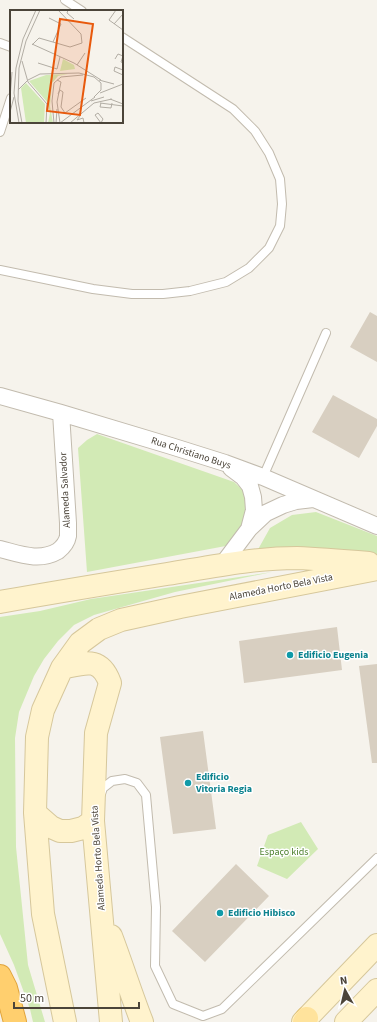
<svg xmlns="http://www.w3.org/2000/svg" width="377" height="1022" font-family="'Source Sans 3',sans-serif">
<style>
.green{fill:#d2eab5}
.building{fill:#d8cfc1}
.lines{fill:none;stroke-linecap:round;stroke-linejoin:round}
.lane-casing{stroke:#c2bbae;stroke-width:10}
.street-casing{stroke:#c2bbae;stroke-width:18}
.secondary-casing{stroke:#d6c79b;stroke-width:24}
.primary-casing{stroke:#e6c16a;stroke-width:24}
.highway-casing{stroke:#e0a43c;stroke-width:24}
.lane{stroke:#fff;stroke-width:8}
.street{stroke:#fff;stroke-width:16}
.secondary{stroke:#fff3cd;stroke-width:22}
.primary{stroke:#ffe39c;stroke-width:22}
.highway{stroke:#ffcf6e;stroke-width:22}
.culture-dot{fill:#0f9aa8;stroke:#fff;stroke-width:1.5}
.labels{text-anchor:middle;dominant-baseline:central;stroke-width:3;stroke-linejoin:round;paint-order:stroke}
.street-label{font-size:10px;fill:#4b4439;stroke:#fff}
.culture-label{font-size:10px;font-weight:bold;fill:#0d838f;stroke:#fff;text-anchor:start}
.park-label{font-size:10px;fill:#4a7f2a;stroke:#fff}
.inset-road{fill:none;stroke:#b2ada4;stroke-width:1}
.view{fill:#e8590c;fill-opacity:0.15;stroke:#e8590c;stroke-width:2}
.inset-edge{fill:none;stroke:#4b4439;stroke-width:2}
</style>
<rect width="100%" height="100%" fill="#f6f3ec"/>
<!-- green -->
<path class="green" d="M 97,434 L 234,482 L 247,494 L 248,520 L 231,545 L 87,572 L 78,448 L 87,440 Z
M 316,512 L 377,536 L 377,557 L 256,553 L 270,528 L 292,515 Z
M 272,572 L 175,592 L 94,615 L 74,625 L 58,641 L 44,659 L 34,676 L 19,712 L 15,738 L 16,847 L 28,965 L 45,1022 L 33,1022 L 30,1009 L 14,965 L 0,934 L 0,617 L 40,611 L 91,599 Z
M 301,822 L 318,849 L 287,879 L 257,866 L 268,835 Z"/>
<!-- building -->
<path class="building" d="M 370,312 L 377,316 L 377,362 L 350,347 Z
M 333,395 L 377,419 L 377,426 L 359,458 L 312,432 Z
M 337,627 L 342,670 L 244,683 L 239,641 Z
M 377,664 L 377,763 L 372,763 L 359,666 Z
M 203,731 L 216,829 L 173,834 L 160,737 Z
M 236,864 L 269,896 L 205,962 L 172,931 Z"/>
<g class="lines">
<!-- lane casing -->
<g class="lane-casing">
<path id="lane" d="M 65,0 L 82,11
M 0,43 L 11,47
M 0,132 L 11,98
M 0,270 L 93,289 L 132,294 L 163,294 L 190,291 L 226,282 L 249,268 L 269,248 L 280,226 L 282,204 L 280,179 L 269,153 L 255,131 L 233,109 L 122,37
M 263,477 L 326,333
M 101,794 L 103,788 L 112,781 L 125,779 L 137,783 L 146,795 L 156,907 L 155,966 L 173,1004 L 203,1016 L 222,1009 L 377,858"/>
</g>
<!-- street casing -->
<g class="street-casing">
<path id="street" d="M 0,396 L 61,413 L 171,446 L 225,463 L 263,477 L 377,526
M 231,468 L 243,477 L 250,486 L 253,497 L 254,510 L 249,529
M 0,549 C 20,554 39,562 58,551 C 63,547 67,542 68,536 C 68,532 68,527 68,523 L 61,413
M 222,565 L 249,529 L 266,513 L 283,505 L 296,501 L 313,499"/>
</g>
<!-- secondary casing -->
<g class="secondary-casing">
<path id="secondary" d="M 0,602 C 56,592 111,583 167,574 C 210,567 253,558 297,558 C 321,559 345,561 369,563
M 62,668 C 85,663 100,656 110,683 L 96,733 L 93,821 L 111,1022
M 35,813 L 51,827 L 60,831 L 71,831 L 83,828 L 93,821
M 111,936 C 122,965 131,994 142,1022
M 65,1022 L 43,914 L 35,813 L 37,737 L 43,710 L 62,668 L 80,643 L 99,629 L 121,620 L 180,607 L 377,569
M 303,1022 L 377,945
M 346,1022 L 377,990"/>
</g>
<!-- primary casing -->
<g class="primary-casing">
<path id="primary" d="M 304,1022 L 307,1018"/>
</g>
<!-- highway casing -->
<g class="highway-casing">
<path id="highway" d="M 0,976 L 6,988 L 15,1022"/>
</g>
<!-- lane -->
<use href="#lane" class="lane"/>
<!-- street -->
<use href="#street" class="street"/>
<!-- secondary -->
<use href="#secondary" class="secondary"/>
<!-- primary -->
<use href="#primary" class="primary"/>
<!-- highway -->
<use href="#highway" class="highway"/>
</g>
<!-- markers -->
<g class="culture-dot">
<circle cx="290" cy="655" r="4"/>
<circle cx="188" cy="783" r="4"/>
<circle cx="220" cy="913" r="4"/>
</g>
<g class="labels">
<!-- street labels -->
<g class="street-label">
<text transform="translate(191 453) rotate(18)">Rua Christiano Buys</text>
<text transform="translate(65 490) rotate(-93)">Alameda Salvador</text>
<text transform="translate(281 587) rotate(-11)">Alameda Horto Bela Vista</text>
<text transform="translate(98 858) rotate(-94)">Alameda Horto Bela Vista</text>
</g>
<!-- culture labels -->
<g class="culture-label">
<text x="298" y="655">Edificio Eugenia</text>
<text x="196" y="777">Edificio<tspan x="196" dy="12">Vitoria Regia</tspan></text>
<text x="228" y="913">Edificio Hibisco</text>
</g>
<!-- park labels -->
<g class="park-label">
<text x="284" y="852">Espaço kids</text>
</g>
</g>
<!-- overview -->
<g transform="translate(10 10)">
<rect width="113" height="113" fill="#f6f3ec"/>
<path d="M 53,49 L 64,55 L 65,59 L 50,61 ZM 58,64 L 48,66 L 42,73 L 40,96 L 43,113 L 38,113 L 40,103 L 38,93 L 19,71 L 36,65 ZM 16,73 L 35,94 L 34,113 L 16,113 L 11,78 Z" fill="#d2eab5"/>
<path class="inset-road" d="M 58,0 L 57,3 L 64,9M 106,0 L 99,10 L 113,20M 39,8 L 51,14 L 43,32M 104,14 L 113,4M 22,34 L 64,53 L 91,70M 22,35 L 29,28 L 60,37 L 72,33 L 71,24 L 48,0M 105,49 L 108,44 L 113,46 L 111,52 L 113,53M 12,51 L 18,72 L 37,94 L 36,113M 28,53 L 47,59 L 50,47M 67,55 L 75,43M 113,60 L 105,57 L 104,61 L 113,65M 47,70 L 51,72 L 47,92M 89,70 L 104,74M 8,80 L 18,70 L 30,64 L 69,63 L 84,67 L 91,73 L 91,80 L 84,87M 90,83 L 113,74M 48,84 L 50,80 L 53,82 L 51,97 L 55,103 L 76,88M 0,88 L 2,62M 100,89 L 113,94M 81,91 L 94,87M 47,92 L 50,113M 90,93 L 113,96M 91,93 L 90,97 L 101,98 L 102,93M 0,102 L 4,87M 88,103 L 85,105 L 91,113M 88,103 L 93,109 L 91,113M 70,106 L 67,110 L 73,108 L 74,113M 9,113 L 4,83 L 6,58 L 13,29 L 26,0M 12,113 L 8,91 L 9,58 L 16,31 L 30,0M 44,113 L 42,91 L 44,73 L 51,67 L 73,65M 46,113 L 47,99M 50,113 L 85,87M 60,113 L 84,93 L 102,89"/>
<path class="view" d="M 50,9 L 83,14 L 70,105 L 37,101 Z"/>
<rect width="113" height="113" class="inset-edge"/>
</g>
<!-- north arrow -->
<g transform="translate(345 990) rotate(352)" stroke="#ffffff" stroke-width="3" paint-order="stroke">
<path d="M0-3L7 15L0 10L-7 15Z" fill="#4b4439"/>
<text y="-6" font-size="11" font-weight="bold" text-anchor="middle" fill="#4b4439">N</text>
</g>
<!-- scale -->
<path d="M14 1002v6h125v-6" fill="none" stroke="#4b4439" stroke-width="2"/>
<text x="20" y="1002" font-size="12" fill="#4b4439" stroke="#ffffff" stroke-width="3" paint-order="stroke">50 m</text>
</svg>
